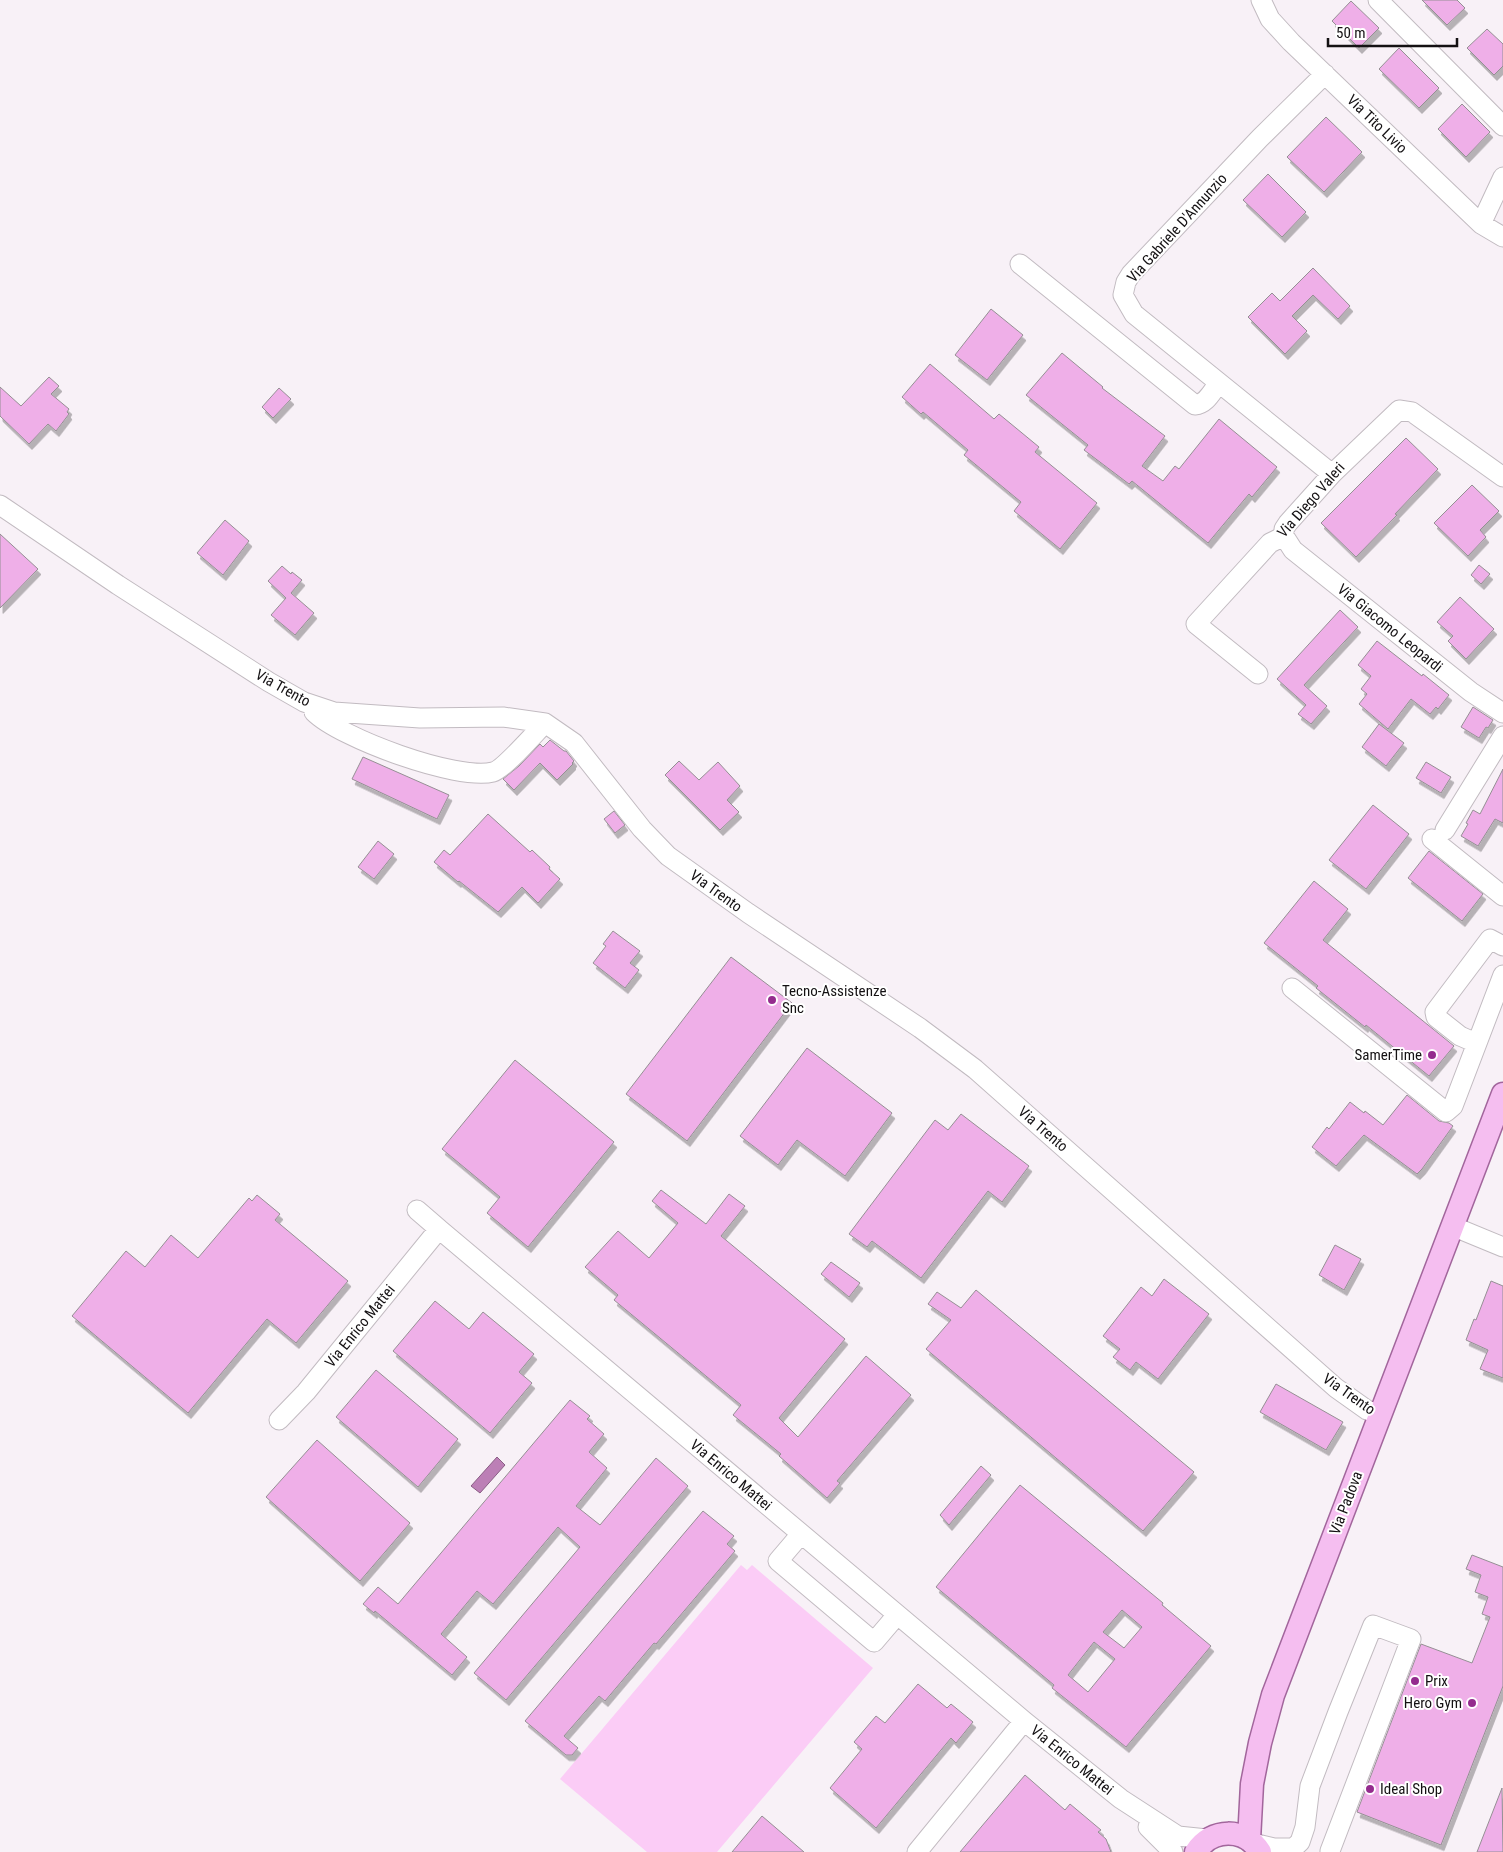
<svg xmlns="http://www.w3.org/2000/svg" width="1503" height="1852" font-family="'Roboto Condensed',sans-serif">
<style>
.green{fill:#fbccf6}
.water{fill:#bc7fb6;stroke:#8a5e85}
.building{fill:#efafe8;stroke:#958f94;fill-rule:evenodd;filter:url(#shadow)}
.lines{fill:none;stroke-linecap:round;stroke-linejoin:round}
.minor-casing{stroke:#c2bbc1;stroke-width:21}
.major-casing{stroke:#a2669c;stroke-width:25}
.minor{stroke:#fff;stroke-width:19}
.major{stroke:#f5bef0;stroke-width:22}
.poi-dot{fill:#942b8e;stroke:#fff;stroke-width:2}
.labels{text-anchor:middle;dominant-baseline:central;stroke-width:4;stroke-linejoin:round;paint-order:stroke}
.street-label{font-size:15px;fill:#141113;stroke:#fff}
.poi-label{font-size:15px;fill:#141113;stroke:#fff;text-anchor:start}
</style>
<defs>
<filter id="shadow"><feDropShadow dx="3" dy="5.5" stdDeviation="0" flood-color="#0004"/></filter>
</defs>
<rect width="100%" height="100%" fill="#f8f1f7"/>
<!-- green -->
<path class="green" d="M 741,1565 L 747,1570 L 752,1565 L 873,1668 L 717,1852 L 647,1852 L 560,1779 Z"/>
<!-- water -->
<path class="water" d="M 497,1457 L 505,1465 L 480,1493 L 471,1486 Z"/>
<!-- building -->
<path class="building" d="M 1422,0 L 1457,0 L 1465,8 L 1447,25 Z
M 1351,1 L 1379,28 L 1359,48 L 1332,21 Z
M 1487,29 L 1503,44 L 1503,66 L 1494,75 L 1467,48 Z
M 1399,48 L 1439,88 L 1419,108 L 1379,69 Z
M 1462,104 L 1490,132 L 1466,157 L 1438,129 Z
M 1326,117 L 1362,152 L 1324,192 L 1287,157 Z
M 1268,174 L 1306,212 L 1282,237 L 1243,200 Z
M 1313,268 L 1350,306 L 1338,319 L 1313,295 L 1292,316 L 1307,331 L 1285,354 L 1248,317 L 1272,293 L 1280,301 Z
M 991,309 L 1023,335 L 987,380 L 955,355 Z
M 1062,353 L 1103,387 L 1102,388 L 1165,436 L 1142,466 L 1163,481 L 1175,466 L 1179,469 L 1219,419 L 1277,467 L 1252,497 L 1249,494 L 1208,543 L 1132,481 L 1129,484 L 1084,450 L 1088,445 L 1026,395 Z
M 930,364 L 994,419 L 999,414 L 1039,447 L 1035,452 L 1097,503 L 1060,549 L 1014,511 L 1021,502 L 964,455 L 968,450 L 923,412 L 921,414 L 902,397 Z
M 49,377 L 59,386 L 51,394 L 69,409 L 67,412 L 69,414 L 56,431 L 48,424 L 29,444 L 0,416 L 0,387 L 21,406 Z
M 279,388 L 291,399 L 273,418 L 262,407 Z
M 1406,438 L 1438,469 L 1395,514 L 1397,515 L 1356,557 L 1321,523 Z
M 1472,485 L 1499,511 L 1480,530 L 1486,537 L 1468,556 L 1434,523 Z
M 225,520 L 249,541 L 223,575 L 197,553 Z
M 0,534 L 38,569 L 0,608 Z
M 1479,565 L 1490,574 L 1481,584 L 1471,575 Z
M 282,566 L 291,574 L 292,572 L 302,580 L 291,593 L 314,613 L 295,635 L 271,615 L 286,598 L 268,581 Z
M 1460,597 L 1494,629 L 1466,659 L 1448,641 L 1453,636 L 1437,622 Z
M 1340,610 L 1358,627 L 1304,685 L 1327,706 L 1311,724 L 1298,714 L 1306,705 L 1277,679 Z
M 1377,641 L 1422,676 L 1423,674 L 1449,695 L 1438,709 L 1436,707 L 1430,714 L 1411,699 L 1388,729 L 1359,704 L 1367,694 L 1361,689 L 1371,676 L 1358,665 Z
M 1473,707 L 1493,720 L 1488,728 L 1486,727 L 1479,738 L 1461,727 Z
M 1379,724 L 1404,743 L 1386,766 L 1362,747 Z
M 550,740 L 564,751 L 566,751 L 574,761 L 572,763 L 573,764 L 557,780 L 540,763 L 514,790 L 503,779 L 519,766 L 540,744 L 543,747 Z
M 363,757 L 449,795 L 437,819 L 352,779 Z
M 679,761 L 699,780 L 718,762 L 740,786 L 727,800 L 739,812 L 720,830 L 665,775 Z
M 1426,762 L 1451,777 L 1441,793 L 1416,778 Z
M 1503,769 L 1503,823 L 1495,819 L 1478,846 L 1461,836 L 1468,824 L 1466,823 L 1473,810 L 1480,814 Z
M 1373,805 L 1409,834 L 1366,889 L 1329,860 Z
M 614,811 L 625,825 L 615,833 L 604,819 Z
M 488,814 L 530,852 L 532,850 L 550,867 L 549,869 L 560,879 L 538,903 L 522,887 L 498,912 L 459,881 L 458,882 L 434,862 L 444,850 L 450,855 Z
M 378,841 L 394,854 L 374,879 L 358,867 Z
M 1429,851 L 1483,894 L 1462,921 L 1408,878 Z
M 1314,881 L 1348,909 L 1323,940 L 1454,1046 L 1429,1076 L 1366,1025 L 1365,1027 L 1316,988 L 1318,986 L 1264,943 Z
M 613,931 L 640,951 L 630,963 L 639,970 L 625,988 L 593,963 L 606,946 L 603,944 Z
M 731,957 L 792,1003 L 687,1141 L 626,1094 Z
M 807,1048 L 892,1113 L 845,1176 L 797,1140 L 778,1165 L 740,1136 Z
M 515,1060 L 614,1142 L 528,1247 L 487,1213 L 500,1197 L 442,1149 Z
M 1407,1095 L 1439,1121 L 1449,1123 L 1453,1126 L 1422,1169 L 1417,1174 L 1364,1135 L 1336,1166 L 1312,1147 L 1327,1127 L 1329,1129 L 1350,1102 L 1364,1113 L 1365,1111 L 1383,1125 Z
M 961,1114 L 1029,1166 L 1002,1202 L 988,1191 L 921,1278 L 872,1241 L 867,1247 L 849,1234 L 935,1120 L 948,1130 Z
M 661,1190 L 706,1224 L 729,1194 L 745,1206 L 721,1236 L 845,1339 L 779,1418 L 798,1437 L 866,1356 L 911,1395 L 837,1481 L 840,1483 L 827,1498 L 779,1456 L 781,1454 L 733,1415 L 741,1405 L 614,1300 L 618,1295 L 585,1267 L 618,1231 L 649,1258 L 678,1223 L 652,1201 Z
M 257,1195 L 280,1214 L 275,1220 L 348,1281 L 296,1343 L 267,1319 L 188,1413 L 72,1316 L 126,1251 L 145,1267 L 171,1235 L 198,1258 L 249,1198 L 252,1201 Z
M 1335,1245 L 1361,1259 L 1344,1290 L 1319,1275 Z
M 831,1262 L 860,1283 L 849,1297 L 821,1274 Z
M 1164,1279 L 1209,1314 L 1158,1379 L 1136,1362 L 1130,1370 L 1113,1357 L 1120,1349 L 1103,1336 L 1141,1287 L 1152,1296 Z
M 1491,1281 L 1503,1286 L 1503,1378 L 1480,1369 L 1488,1350 L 1466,1340 L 1474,1319 L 1476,1320 Z
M 976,1290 L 1194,1472 L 1143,1531 L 926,1349 L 951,1320 L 928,1304 L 937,1292 L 961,1308 Z
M 435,1301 L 469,1329 L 483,1312 L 534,1354 L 519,1372 L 532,1383 L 490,1433 L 393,1351 Z
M 376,1370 L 458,1439 L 418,1487 L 336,1417 Z
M 1276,1384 L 1343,1422 L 1326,1450 L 1260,1412 Z
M 570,1400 L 590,1416 L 587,1419 L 604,1434 L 589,1452 L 607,1468 L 576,1506 L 600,1525 L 656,1458 L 688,1486 L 506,1700 L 474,1673 L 580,1547 L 558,1527 L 493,1604 L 477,1591 L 441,1634 L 467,1657 L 452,1675 L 375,1611 L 374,1613 L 363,1604 L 378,1587 L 398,1604 Z
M 317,1440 L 410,1523 L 360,1581 L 266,1497 Z
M 981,1466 L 991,1475 L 949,1525 L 940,1515 Z
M 1020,1485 L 1163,1603 L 1162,1605 L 1211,1646 L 1126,1747 L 1052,1688 L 1054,1685 L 936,1587 ZM 1122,1610 L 1142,1627 L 1124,1648 L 1103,1632 ZM 1094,1642 L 1115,1659 L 1088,1692 L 1068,1675 Z
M 703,1511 L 734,1536 L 727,1544 L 735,1551 L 656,1644 L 654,1643 L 605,1701 L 599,1696 L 564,1736 L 578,1748 L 572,1755 L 566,1755 L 525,1721 Z
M 1472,1555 L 1503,1567 L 1503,1686 L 1441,1845 L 1357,1812 L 1421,1644 L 1472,1663 L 1490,1617 L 1482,1614 L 1488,1597 L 1475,1592 L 1481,1575 L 1466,1569 Z
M 918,1684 L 947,1708 L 951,1704 L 973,1722 L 956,1743 L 951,1738 L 876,1828 L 830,1788 L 862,1749 L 854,1742 L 876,1716 L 885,1723 Z
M 1025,1775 L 1065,1810 L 1070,1804 L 1101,1830 L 1098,1832 L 1106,1839 L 1111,1852 L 960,1852 Z
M 1502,1788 L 1503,1852 L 1477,1852 Z
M 762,1816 L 804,1852 L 732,1852 Z"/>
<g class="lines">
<!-- minor casing -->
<g class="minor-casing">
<path id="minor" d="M 1261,0 L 1270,19 L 1291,42 L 1481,224 L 1503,237
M 1378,0 L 1503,126
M 1325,74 L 1260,138 L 1131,274 L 1126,282 L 1123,295 L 1134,314 L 1332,474
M 1481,224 L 1503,177
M 1020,264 L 1195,405 C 1207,404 1212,391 1219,383
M 0,505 L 118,585 L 269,682 L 304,702 L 334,712 L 420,718 L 503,717 L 545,723 L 574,743 L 642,829 L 668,856 L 748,913 L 920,1028 L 975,1069 L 1336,1388 L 1367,1410 L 1380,1415
M 1284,536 L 1293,550 L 1471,692 L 1503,713
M 1258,674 L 1196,624 L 1270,543 L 1284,536 L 1284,529 L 1288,523 L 1332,474 L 1399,410 L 1412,412 L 1503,477
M 314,712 C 340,738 457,781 493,772 C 504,769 535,733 545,723
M 1445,830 L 1503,736
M 1432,839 L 1503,896
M 1292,988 L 1446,1112 L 1453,1106 L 1503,975
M 1476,1043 L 1460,1036 L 1436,1017 L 1435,1012 L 1490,939 L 1503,946
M 417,1210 L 439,1229
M 1452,1226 L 1503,1247
M 279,1420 L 306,1392 L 439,1229 L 1024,1721 L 1121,1799 L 1178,1836 L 1207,1839
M 801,1534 L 778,1561 L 874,1642 L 897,1615
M 1148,1827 L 1173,1852
M 1253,1843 L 1274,1848 L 1292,1848
M 917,1852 L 1024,1721
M 1289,1852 L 1300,1842 L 1305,1827 L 1310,1786 L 1338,1712 L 1373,1625 L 1411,1639 L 1330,1851"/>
</g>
<!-- major casing -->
<g class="major-casing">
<path id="major" d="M 1249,1840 L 1252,1784 L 1260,1743 L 1273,1695 L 1503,1094
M 1196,1852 C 1211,1828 1245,1827 1260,1852"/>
</g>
<!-- minor -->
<use href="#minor" class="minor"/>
<!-- major -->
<use href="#major" class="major"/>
</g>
<!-- markers -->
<g class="poi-dot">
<circle cx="772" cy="1000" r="5"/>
<circle cx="1432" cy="1055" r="5"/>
<circle cx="1415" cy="1681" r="5"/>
<circle cx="1472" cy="1703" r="5"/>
<circle cx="1370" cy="1789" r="5"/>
</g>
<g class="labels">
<!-- street labels -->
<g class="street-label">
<text transform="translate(1377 124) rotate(44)">Via Tito Livio</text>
<text transform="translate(1177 228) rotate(-48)">Via Gabriele D'Annunzio</text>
<text transform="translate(1311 500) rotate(-49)">Via Diego Valeri</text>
<text transform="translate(1390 628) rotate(39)">Via Giacomo Leopardi</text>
<text transform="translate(283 688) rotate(29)">Via Trento</text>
<text transform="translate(716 891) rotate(36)">Via Trento</text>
<text transform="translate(1043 1129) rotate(41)">Via Trento</text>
<text transform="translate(360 1326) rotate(-51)">Via Enrico Mattei</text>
<text transform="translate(1349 1394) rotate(35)">Via Trento</text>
<text transform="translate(731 1475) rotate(40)">Via Enrico Mattei</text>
<text transform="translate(1346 1503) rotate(-69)">Via Padova</text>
<text transform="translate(1072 1760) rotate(39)">Via Enrico Mattei</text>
</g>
<!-- poi labels -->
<g class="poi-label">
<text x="782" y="991">Tecno-Assistenze<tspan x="782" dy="17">Snc</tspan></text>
<text x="1422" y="1055" text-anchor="end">SamerTime</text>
<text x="1425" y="1681">Prix</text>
<text x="1462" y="1703" text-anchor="end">Hero Gym</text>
<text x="1380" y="1789">Ideal Shop</text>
</g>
</g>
<!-- scale -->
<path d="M1328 38v8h129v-8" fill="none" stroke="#141113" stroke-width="2.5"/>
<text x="1336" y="38" font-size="15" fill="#141113" stroke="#ffffff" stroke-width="4" paint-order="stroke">50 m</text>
</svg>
